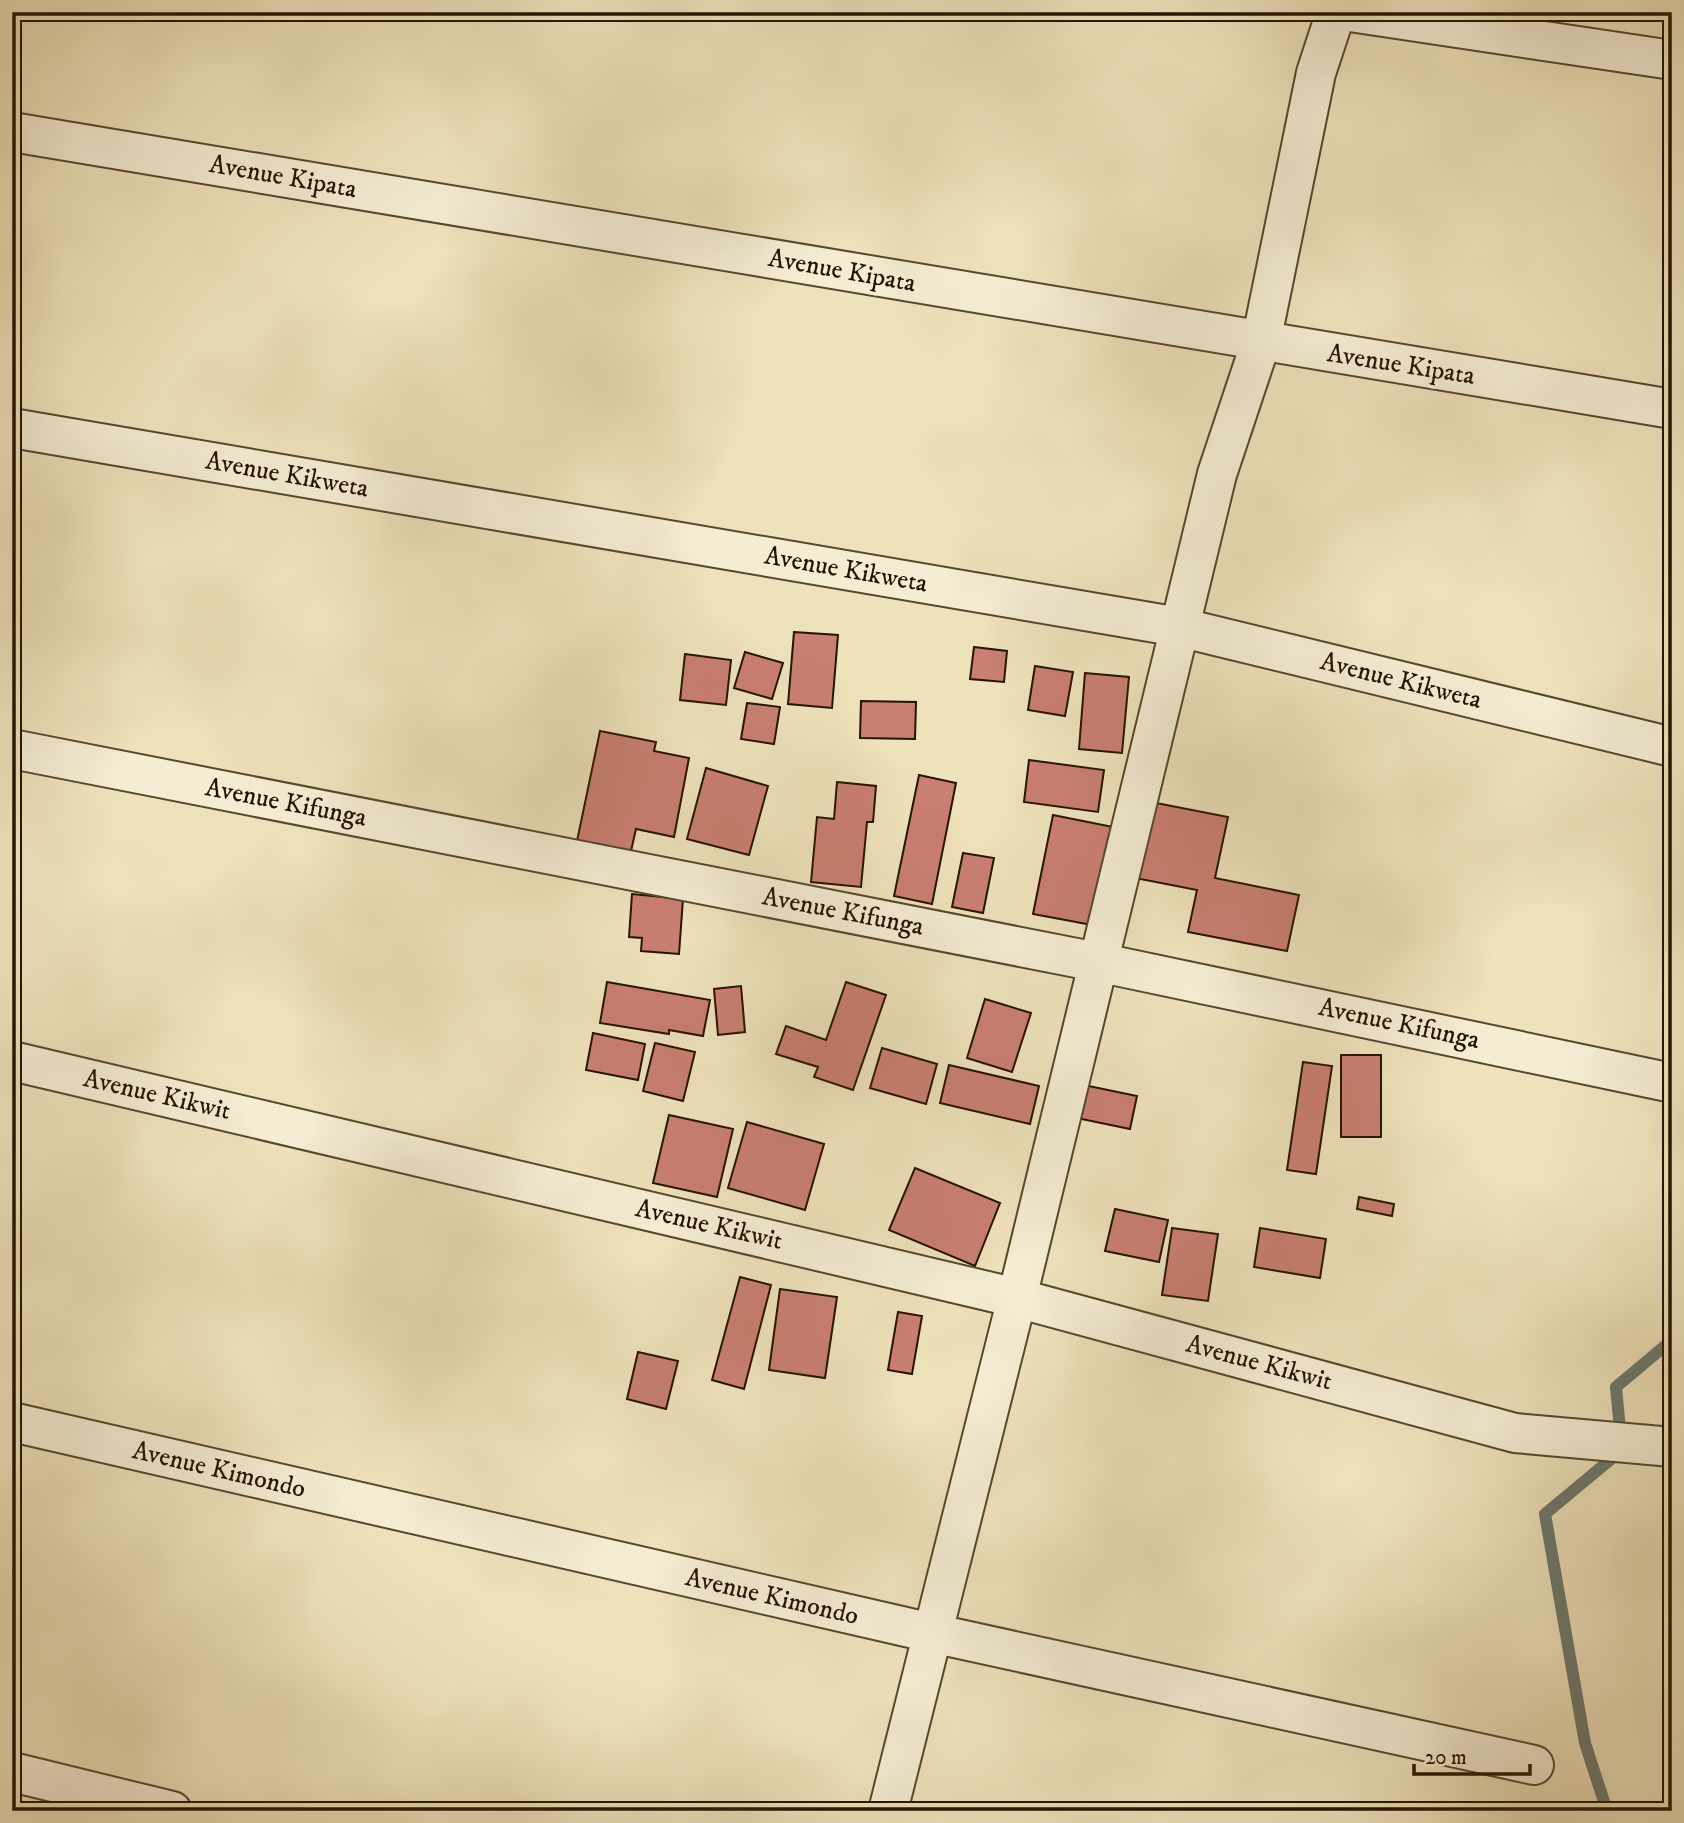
<svg xmlns="http://www.w3.org/2000/svg" width="1684" height="1823" font-family="'IM FELL DW Pica',serif">
<style>
.lines{fill:none;stroke-linecap:round;stroke-linejoin:round}
.stream{stroke:#6c786f;stroke-width:12}
.building{fill:#c97f72;stroke:#251300;stroke-width:2}
.minor-casing{stroke:#57472f;stroke-width:42}
.minor{stroke:#f4ecd3;stroke-width:38}
.labels{text-anchor:middle;dominant-baseline:central;stroke-width:7;stroke-linejoin:round;paint-order:stroke}
.street-label{font-size:26px;fill:#251300;stroke:#f4ecd3}
</style>
<rect width="100%" height="100%" fill="#eee2bb"/>
<filter id="stains"><feTurbulence type="fractalNoise" baseFrequency=".00286" numOctaves="4"/><feColorMatrix values="0 0 0 0 .2 0 0 0 0 .09 0 0 0 0 .02 0 0 0 .5 -.17"/></filter>
<radialGradient id="worn" r=".72"><stop offset=".6" stop-color="#630" stop-opacity="0"/><stop offset="1" stop-color="#630" stop-opacity=".3"/></radialGradient>
<g class="lines">
<!-- stream -->
<path class="stream" d="M 1607,1811 L 1585,1743 L 1545,1514 L 1622,1450 L 1616,1387 L 1672,1340"/>
</g>
<!-- building -->
<path class="building" d="M 794,632 L 838,635 L 832,708 L 788,704 Z
M 974,647 L 1007,651 L 1004,682 L 970,679 Z
M 745,652 L 783,663 L 772,699 L 734,688 Z
M 685,654 L 731,660 L 726,705 L 680,700 Z
M 1035,666 L 1073,672 L 1065,716 L 1028,710 Z
M 1085,673 L 1129,677 L 1122,753 L 1079,749 Z
M 861,701 L 916,702 L 915,739 L 860,738 Z
M 747,703 L 780,707 L 774,744 L 741,739 Z
M 600,731 L 656,742 L 654,751 L 689,758 L 674,837 L 636,829 L 631,851 L 577,841 Z
M 1029,760 L 1104,770 L 1098,812 L 1024,802 Z
M 706,768 L 768,786 L 749,855 L 687,839 Z
M 919,775 L 956,783 L 932,904 L 894,896 Z
M 837,782 L 876,786 L 873,822 L 867,822 L 861,887 L 811,882 L 817,817 L 834,819 Z
M 1146,801 L 1228,817 L 1215,878 L 1299,895 L 1287,951 L 1188,932 L 1197,890 L 1130,877 Z
M 1053,815 L 1123,829 L 1103,927 L 1033,914 Z
M 963,853 L 994,858 L 983,913 L 952,907 Z
M 632,894 L 683,899 L 679,954 L 641,951 L 642,938 L 629,937 Z
M 607,982 L 710,1000 L 703,1036 L 669,1030 L 669,1034 L 600,1023 Z
M 846,982 L 886,995 L 853,1090 L 814,1077 L 818,1067 L 776,1054 L 786,1026 L 826,1040 Z
M 741,986 L 745,1032 L 718,1035 L 714,989 Z
M 985,999 L 1031,1013 L 1012,1072 L 967,1058 Z
M 593,1033 L 645,1044 L 638,1080 L 586,1070 Z
M 655,1043 L 695,1052 L 683,1101 L 643,1091 Z
M 882,1048 L 937,1064 L 926,1104 L 870,1088 Z
M 1341,1055 L 1381,1055 L 1381,1137 L 1341,1137 Z
M 1303,1062 L 1332,1066 L 1316,1174 L 1287,1170 Z
M 949,1065 L 1039,1086 L 1030,1124 L 940,1103 Z
M 1079,1084 L 1137,1096 L 1130,1129 L 1072,1117 Z
M 669,1115 L 733,1129 L 717,1197 L 653,1183 Z
M 747,1122 L 824,1144 L 805,1210 L 728,1188 Z
M 915,1168 L 1000,1203 L 975,1266 L 889,1230 Z
M 1359,1197 L 1394,1204 L 1392,1216 L 1357,1209 Z
M 1115,1209 L 1168,1220 L 1159,1262 L 1105,1251 Z
M 1172,1228 L 1218,1234 L 1208,1301 L 1162,1295 Z
M 1260,1228 L 1326,1239 L 1320,1278 L 1254,1267 Z
M 740,1277 L 771,1285 L 744,1389 L 712,1380 Z
M 780,1289 L 837,1297 L 825,1378 L 769,1370 Z
M 898,1312 L 922,1316 L 912,1374 L 888,1370 Z
M 638,1352 L 678,1361 L 666,1409 L 627,1399 Z"/>
<g class="lines">
<!-- minor casing -->
<g class="minor-casing">
<path id="minor" d="M 1350,12 L 1672,60
M 12,132 L 1672,409
M 12,428 L 1179,627 L 1672,747
M 12,749 L 1097,962 L 1672,1083
M 12,1061 L 1017,1298 L 1515,1433 L 1672,1447
M 12,1422 L 932,1633 L 1534,1765
M 12,1772 L 172,1811
M 888,1811 L 1017,1298 L 1217,474 L 1261,342 L 1316,73 L 1336,12"/>
</g>
<!-- minor -->
<use href="#minor" class="minor"/>
</g>
<g class="labels">
<!-- street labels -->
<g class="street-label">
<text transform="translate(283 177) rotate(10)">Avenue Kipata</text>
<text transform="translate(842 271) rotate(10)">Avenue Kipata</text>
<text transform="translate(1401 365) rotate(9)">Avenue Kipata</text>
<text transform="translate(287 475) rotate(10)">Avenue Kikweta</text>
<text transform="translate(846 570) rotate(10)">Avenue Kikweta</text>
<text transform="translate(1401 681) rotate(14)">Avenue Kikweta</text>
<text transform="translate(286 803) rotate(11)">Avenue Kifunga</text>
<text transform="translate(843 912) rotate(11)">Avenue Kifunga</text>
<text transform="translate(1399 1024) rotate(12)">Avenue Kifunga</text>
<text transform="translate(157 1095) rotate(13)">Avenue Kikwit</text>
<text transform="translate(709 1225) rotate(13)">Avenue Kikwit</text>
<text transform="translate(1259 1363) rotate(15)">Avenue Kikwit</text>
<text transform="translate(219 1470) rotate(13)">Avenue Kimondo</text>
<text transform="translate(772 1597) rotate(13)">Avenue Kimondo</text>
</g>
</g>
<!-- margin -->
<rect width="1684" height="1823" fill="none" stroke="#eee2bb" stroke-width="42"/>
<rect x="14" y="14" width="1656" height="1795" fill="none" stroke="#251300" stroke-width="3.5"/>
<rect x="21" y="21" width="1642" height="1781" fill="none" stroke="#251300" stroke-width="2"/>
<!-- scale -->
<path d="M1414 1764v10h116v-10" fill="none" stroke="#251300" stroke-width="3.5"/>
<text x="1425" y="1764" font-size="21" fill="#251300" stroke="#f4ecd3" stroke-width="5" paint-order="stroke">20 m</text>
<rect width="100%" height="100%" filter="url(#stains)"/>
<rect width="100%" height="100%" fill="url(#worn)"/>
</svg>
